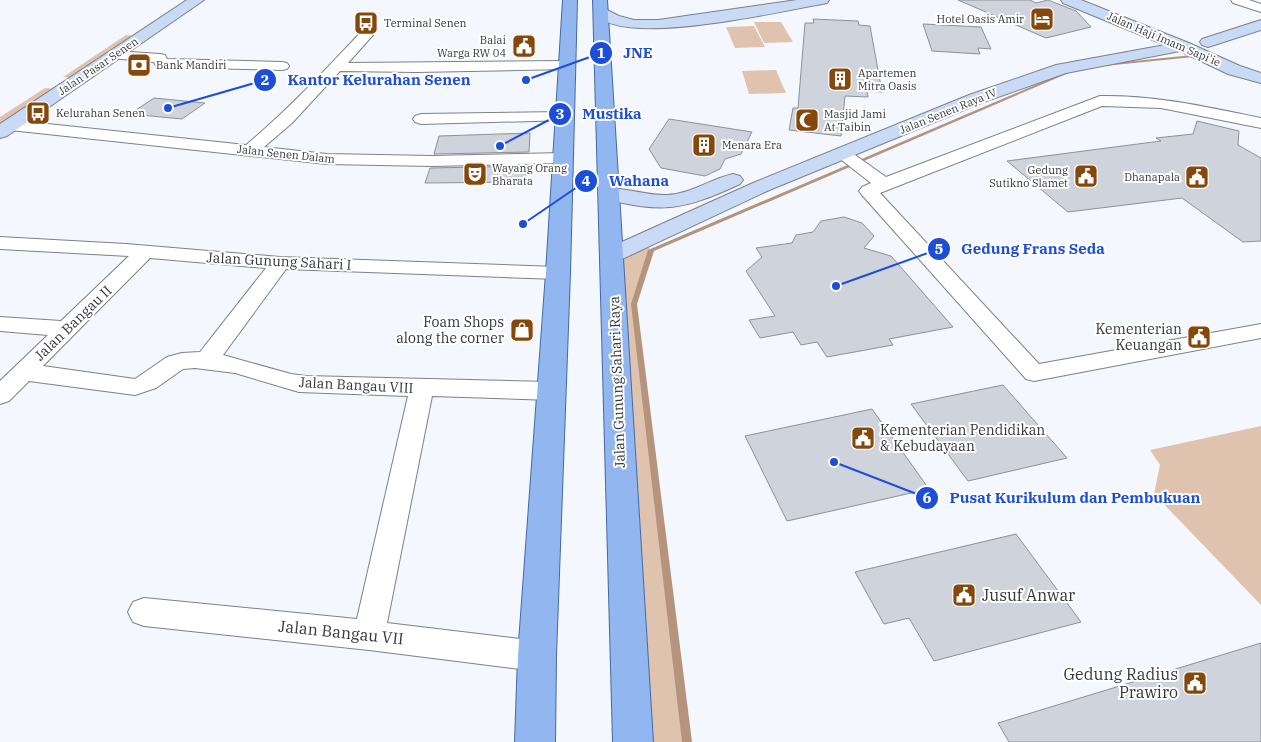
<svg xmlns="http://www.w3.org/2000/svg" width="1261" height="742" font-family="'IBM Plex Serif',serif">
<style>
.green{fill:#e0c3af}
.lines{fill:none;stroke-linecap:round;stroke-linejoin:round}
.stream{fill:#b4947d;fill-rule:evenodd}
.building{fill:#cfd3db;stroke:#8c9198}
.street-casing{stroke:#7c8087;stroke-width:2}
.secondary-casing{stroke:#7c8087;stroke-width:2}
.primary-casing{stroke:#436aa8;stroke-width:2}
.street{fill:#fff;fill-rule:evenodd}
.secondary{fill:#c9daf7;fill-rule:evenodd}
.primary{fill:#92b6ef;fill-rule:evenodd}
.labels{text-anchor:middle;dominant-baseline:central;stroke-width:4;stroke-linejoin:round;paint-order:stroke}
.far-poi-label{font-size:11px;fill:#35373a;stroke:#fff;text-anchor:start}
.far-street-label{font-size:11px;fill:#35373a;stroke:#fff}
.street-label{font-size:14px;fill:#35373a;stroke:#fff}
.poi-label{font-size:14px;fill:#35373a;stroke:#fff;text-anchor:end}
.near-poi-label{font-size:16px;fill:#35373a;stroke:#fff;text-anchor:start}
.near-street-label{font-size:16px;fill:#35373a;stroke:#fff}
.leader{fill:none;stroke:#1d4ed8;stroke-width:2}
.callout-dot{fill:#1d4ed8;stroke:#fff;stroke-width:2}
.mark-label{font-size:15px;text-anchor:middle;font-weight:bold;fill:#fff}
.callout-label{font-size:15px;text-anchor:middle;font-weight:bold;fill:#1d4ed8;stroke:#fff;stroke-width:4;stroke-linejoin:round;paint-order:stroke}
</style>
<rect width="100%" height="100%" fill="#f4f8fe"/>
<!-- green -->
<path class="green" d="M 754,22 L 781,22 L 793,42 L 764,43 Z
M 754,26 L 765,47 L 735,48 L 726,27 Z
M 126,35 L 136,36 L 74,78 L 63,77 Z
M 776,70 L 786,93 L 749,94 L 742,71 Z
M 45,88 L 58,89 L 0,126 L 0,117 Z
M 643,241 L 651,250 L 634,304 L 687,742 L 633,742 L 612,255 Z
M 1261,426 L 1261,605 L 1154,494 L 1160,465 L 1150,450 Z"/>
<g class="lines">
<!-- stream -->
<path class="stream" d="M 1193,55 L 1195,56 L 1194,57 L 1104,66 L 1102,65 L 1104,64 Z
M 1075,68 L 1078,69 L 654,251 L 637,304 L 692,742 L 682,742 L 631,304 L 648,250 Z"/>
</g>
<!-- building -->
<path class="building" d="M 958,0 L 1030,0 L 1036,3 L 1048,0 L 1076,11 L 1091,27 L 1046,38 Z
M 813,19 L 858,21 L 859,25 L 870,26 L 882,92 L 867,91 L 868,97 L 845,96 L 841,136 L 789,130 L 793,108 L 798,108 L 805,23 L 814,23 Z
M 923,24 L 981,27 L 991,49 L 978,48 L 980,54 L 932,51 Z
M 154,98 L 205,103 L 182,119 L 130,114 Z
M 669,119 L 752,132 L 741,154 L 725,159 L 720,169 L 705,176 L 661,168 L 649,149 Z
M 1197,121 L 1239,131 L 1238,145 L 1261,158 L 1261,241 L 1243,242 L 1182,198 L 1068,212 L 1007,161 L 1161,141 L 1156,138 L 1193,134 Z
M 530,133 L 529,152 L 434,154 L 439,136 Z
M 527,166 L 525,182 L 425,183 L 430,168 Z
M 844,217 L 862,223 L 874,236 L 864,248 L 891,256 L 953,327 L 889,339 L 893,345 L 827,357 L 817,342 L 801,345 L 793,332 L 760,338 L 749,320 L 775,316 L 746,271 L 762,257 L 756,248 L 792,243 L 796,235 L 813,232 L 821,221 Z
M 1003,385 L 1067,458 L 968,481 L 911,404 Z
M 872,409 L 929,489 L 787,521 L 745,436 Z
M 1016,534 L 1081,622 L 934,661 L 909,618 L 884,624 L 855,572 Z
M 1261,643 L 1261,742 L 1009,742 L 998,723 Z"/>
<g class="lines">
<!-- street casing -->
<g class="street-casing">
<path id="street" d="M 1231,0 L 1249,0 L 1261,4 L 1261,12 L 1233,3 Z
M 366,31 L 373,35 L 348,63 L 567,61 L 572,62 L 574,65 L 572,68 L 567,69 L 416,72 L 340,71 L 292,123 L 264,147 L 327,154 L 432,156 L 562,153 L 568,154 L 571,158 L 568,162 L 562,163 L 432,166 L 327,164 L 10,130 L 4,128 L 2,125 L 4,122 L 10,120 L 246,145 C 288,110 324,71 361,32 Z
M 116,51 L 160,54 L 165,55 L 167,59 L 282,62 L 287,63 L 289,66 L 287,69 L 282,70 L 161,67 L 156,66 L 154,62 L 111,58 L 109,55 Z
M 1100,96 C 1155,95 1207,107 1261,118 L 1261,128 L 1161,108 L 1102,106 L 880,193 L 1039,364 L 1261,324 L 1261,338 L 1034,381 L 1026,379 L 862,195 L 859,191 L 862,187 L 871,183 L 834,154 L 836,150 L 848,150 L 886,177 Z
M 564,112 L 570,114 L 572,117 L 570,120 L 421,124 L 415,122 L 413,119 L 415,116 L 421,114 Z
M 0,237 L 126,244 L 280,257 L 558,267 L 565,269 L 568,273 L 565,277 L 558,279 L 286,269 L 223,355 L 291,374 L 306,376 L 551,382 L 560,385 L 563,391 L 560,397 L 551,400 L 432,396 L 387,623 L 537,641 L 549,645 L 553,656 L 549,667 L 537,671 L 369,650 L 144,626 L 133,622 L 128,612 L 133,602 L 144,598 L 357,619 L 408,396 L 299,392 L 235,373 L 195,368 L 183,369 L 156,388 L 135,395 L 29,381 L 9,401 L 0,404 L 0,381 L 48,335 L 0,331 L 0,317 L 61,321 L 129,256 L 0,249 ZM 150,258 L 266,268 L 200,352 L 182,353 L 167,357 L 135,379 L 43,366 Z"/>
</g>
<!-- secondary casing -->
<g class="secondary-casing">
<path id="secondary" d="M 187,0 L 204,0 L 7,136 L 0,138 L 0,124 Z
M 797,0 L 829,0 L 827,3 L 822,4 C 781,11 620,49 595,13 L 597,10 L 607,10 L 619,16 L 634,20 L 658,20 Z
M 1061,0 L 1081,0 L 1189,43 L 1240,66 L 1261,73 L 1261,83 L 1228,74 L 1180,51 L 1066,73 L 981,103 L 767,191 L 620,260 L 612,262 L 604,260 L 600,255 L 604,250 L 753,183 L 969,95 L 1056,65 L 1165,45 L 1063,3 Z
M 1261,20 L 1261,30 L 1208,47 L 1202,45 L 1200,42 L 1202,39 Z
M 733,174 L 740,176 L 743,180 L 740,184 C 684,210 663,214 602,198 L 598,194 L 602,190 C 620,185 646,196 667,195 C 691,194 710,179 733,174 Z"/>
</g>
<!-- primary casing -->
<g class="primary-casing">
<path id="primary" d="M 563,0 L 577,0 L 570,273 L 556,656 L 555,742 L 515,742 L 518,656 L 546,273 Z
M 593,0 L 607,0 L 653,742 L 613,742 Z"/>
</g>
<!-- street -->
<use href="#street" class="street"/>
<!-- secondary -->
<use href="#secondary" class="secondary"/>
<!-- primary -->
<use href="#primary" class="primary"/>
</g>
<!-- icons -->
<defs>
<g id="hotel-square" transform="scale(1.25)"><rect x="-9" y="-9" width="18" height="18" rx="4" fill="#86470a" stroke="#fff"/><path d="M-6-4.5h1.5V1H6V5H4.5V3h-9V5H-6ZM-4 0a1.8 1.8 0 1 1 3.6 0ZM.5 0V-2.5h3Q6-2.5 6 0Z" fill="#fff"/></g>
<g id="bus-square" transform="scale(1.25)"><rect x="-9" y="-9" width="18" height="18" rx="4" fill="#86470a" stroke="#fff"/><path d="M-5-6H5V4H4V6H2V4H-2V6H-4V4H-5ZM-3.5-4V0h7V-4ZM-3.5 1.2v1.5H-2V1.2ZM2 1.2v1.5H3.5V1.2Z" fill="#fff"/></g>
<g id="civic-square" transform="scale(1.25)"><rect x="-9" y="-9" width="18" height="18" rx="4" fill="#86470a" stroke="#fff"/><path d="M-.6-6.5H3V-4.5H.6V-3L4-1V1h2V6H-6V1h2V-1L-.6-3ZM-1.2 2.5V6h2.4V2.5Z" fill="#fff"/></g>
<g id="bank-square" transform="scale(1.25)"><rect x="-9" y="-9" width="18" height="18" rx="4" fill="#86470a" stroke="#fff"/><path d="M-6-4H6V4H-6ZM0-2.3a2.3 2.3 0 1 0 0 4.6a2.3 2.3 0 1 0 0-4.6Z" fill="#fff"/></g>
<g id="building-square" transform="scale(1.25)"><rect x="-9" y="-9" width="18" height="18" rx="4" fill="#86470a" stroke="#fff"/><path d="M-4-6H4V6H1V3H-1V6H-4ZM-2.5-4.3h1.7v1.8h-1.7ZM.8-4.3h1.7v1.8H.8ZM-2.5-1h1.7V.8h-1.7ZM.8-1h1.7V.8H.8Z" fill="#fff"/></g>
<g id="mosque-square" transform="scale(1.25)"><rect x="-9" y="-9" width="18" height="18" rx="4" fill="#86470a" stroke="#fff"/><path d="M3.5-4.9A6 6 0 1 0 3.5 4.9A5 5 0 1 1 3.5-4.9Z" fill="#fff"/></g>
<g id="theatre-square" transform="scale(1.25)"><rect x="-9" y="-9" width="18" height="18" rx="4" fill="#86470a" stroke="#fff"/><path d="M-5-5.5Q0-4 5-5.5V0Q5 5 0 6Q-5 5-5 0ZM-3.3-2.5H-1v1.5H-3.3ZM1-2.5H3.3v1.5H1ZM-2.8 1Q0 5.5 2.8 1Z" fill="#fff"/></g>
<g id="shop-square" transform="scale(1.25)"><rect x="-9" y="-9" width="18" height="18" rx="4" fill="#86470a" stroke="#fff"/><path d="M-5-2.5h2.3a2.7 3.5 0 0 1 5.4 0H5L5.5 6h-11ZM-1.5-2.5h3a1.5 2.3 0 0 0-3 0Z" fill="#fff"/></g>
</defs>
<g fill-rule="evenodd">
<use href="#hotel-square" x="1042" y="19"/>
<use href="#bus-square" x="366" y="23"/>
<use href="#civic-square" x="524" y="46"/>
<use href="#bank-square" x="139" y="65"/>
<use href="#building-square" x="840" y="79"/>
<use href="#bus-square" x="38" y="113"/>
<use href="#mosque-square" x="807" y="120"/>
<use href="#building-square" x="704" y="145"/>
<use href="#theatre-square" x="475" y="174"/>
<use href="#civic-square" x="1086" y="176"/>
<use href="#civic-square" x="1197" y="177"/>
<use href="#shop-square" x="522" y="330"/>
<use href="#civic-square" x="1199" y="337"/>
<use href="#civic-square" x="863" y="438"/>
<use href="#civic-square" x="964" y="595"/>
<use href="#civic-square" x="1195" y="683"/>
</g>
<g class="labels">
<!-- far-poi labels -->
<g class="far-poi-label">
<text x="1024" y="19" text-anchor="end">Hotel Oasis Amir</text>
<text x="384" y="23">Terminal Senen</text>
<text x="506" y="40" text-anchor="end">Balai<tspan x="506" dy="13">Warga RW 04</tspan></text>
<text x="156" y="65">Bank Mandiri</text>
<text x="858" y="73">Apartemen<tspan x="858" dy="13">Mitra Oasis</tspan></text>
<text x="56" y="113">Kelurahan Senen</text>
<text x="824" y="114">Masjid Jami<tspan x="824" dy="13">At Taibin</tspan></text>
<text x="722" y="145">Menara Era</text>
<text x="492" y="168">Wayang Orang<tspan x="492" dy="13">Bharata</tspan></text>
<text x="1068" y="170" text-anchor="end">Gedung<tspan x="1068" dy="13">Sutikno Slamet</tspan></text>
<text x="1180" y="177" text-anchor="end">Dhanapala</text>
</g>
<!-- far-street labels -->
<g class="far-street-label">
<text transform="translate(1164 39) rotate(23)">Jalan Haji Imam Sapi'ie</text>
<text transform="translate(98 66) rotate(-34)">Jalan Pasar Senen</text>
<text transform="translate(948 111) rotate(-22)">Jalan Senen Raya IV</text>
<text transform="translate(286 154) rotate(6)">Jalan Senen Dalam</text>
</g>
<!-- street labels -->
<g class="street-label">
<text transform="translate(279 261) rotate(3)">Jalan Gunung Sahari I</text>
<text transform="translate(73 323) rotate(-44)">Jalan Bangau II</text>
<text transform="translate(617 382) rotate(-92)">Jalan Gunung Sahari Raya</text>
<text transform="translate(356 385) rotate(3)">Jalan Bangau VIII</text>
</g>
<!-- poi labels -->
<g class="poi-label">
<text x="504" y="322">Foam Shops<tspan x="504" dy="16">along the corner</tspan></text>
<text x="1182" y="329">Kementerian<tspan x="1182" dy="16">Keuangan</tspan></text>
<text x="880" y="430" text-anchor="start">Kementerian Pendidikan<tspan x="880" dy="16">&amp; Kebudayaan</tspan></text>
</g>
<!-- near-poi labels -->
<g class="near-poi-label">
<text x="982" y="595">Jusuf Anwar</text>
<text x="1178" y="674" text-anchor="end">Gedung Radius<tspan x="1178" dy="18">Prawiro</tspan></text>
</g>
<!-- near-street labels -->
<g class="near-street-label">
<text transform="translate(341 632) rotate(6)">Jalan Bangau VII</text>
</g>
</g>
<!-- callouts -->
<path class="leader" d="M526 80L601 53M168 108L265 80M500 146L560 114M523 224L586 181M836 286L939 249M834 462L927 498"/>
<g class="callout-dot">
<circle cx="526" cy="80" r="5"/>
<circle cx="168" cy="108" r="5"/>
<circle cx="500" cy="146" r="5"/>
<circle cx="523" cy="224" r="5"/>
<circle cx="836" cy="286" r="5"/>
<circle cx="834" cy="462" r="5"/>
<circle cx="601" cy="53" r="12"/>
<circle cx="265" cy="80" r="12"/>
<circle cx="560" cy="114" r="12"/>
<circle cx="586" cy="181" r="12"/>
<circle cx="939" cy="249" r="12"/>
<circle cx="927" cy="498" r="12"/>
</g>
<g class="mark-label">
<text x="601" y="58">1</text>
<text x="265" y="85">2</text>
<text x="560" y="119">3</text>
<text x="586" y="186">4</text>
<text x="939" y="254">5</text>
<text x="927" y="503">6</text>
</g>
<g class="callout-label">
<text x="638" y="58">JNE</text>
<text x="379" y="85">Kantor Kelurahan Senen</text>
<text x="612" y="119">Mustika</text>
<text x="639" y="186">Wahana</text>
<text x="1033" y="254">Gedung Frans Seda</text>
<text x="1075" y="503">Pusat Kurikulum dan Pembukuan</text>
</g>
</svg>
